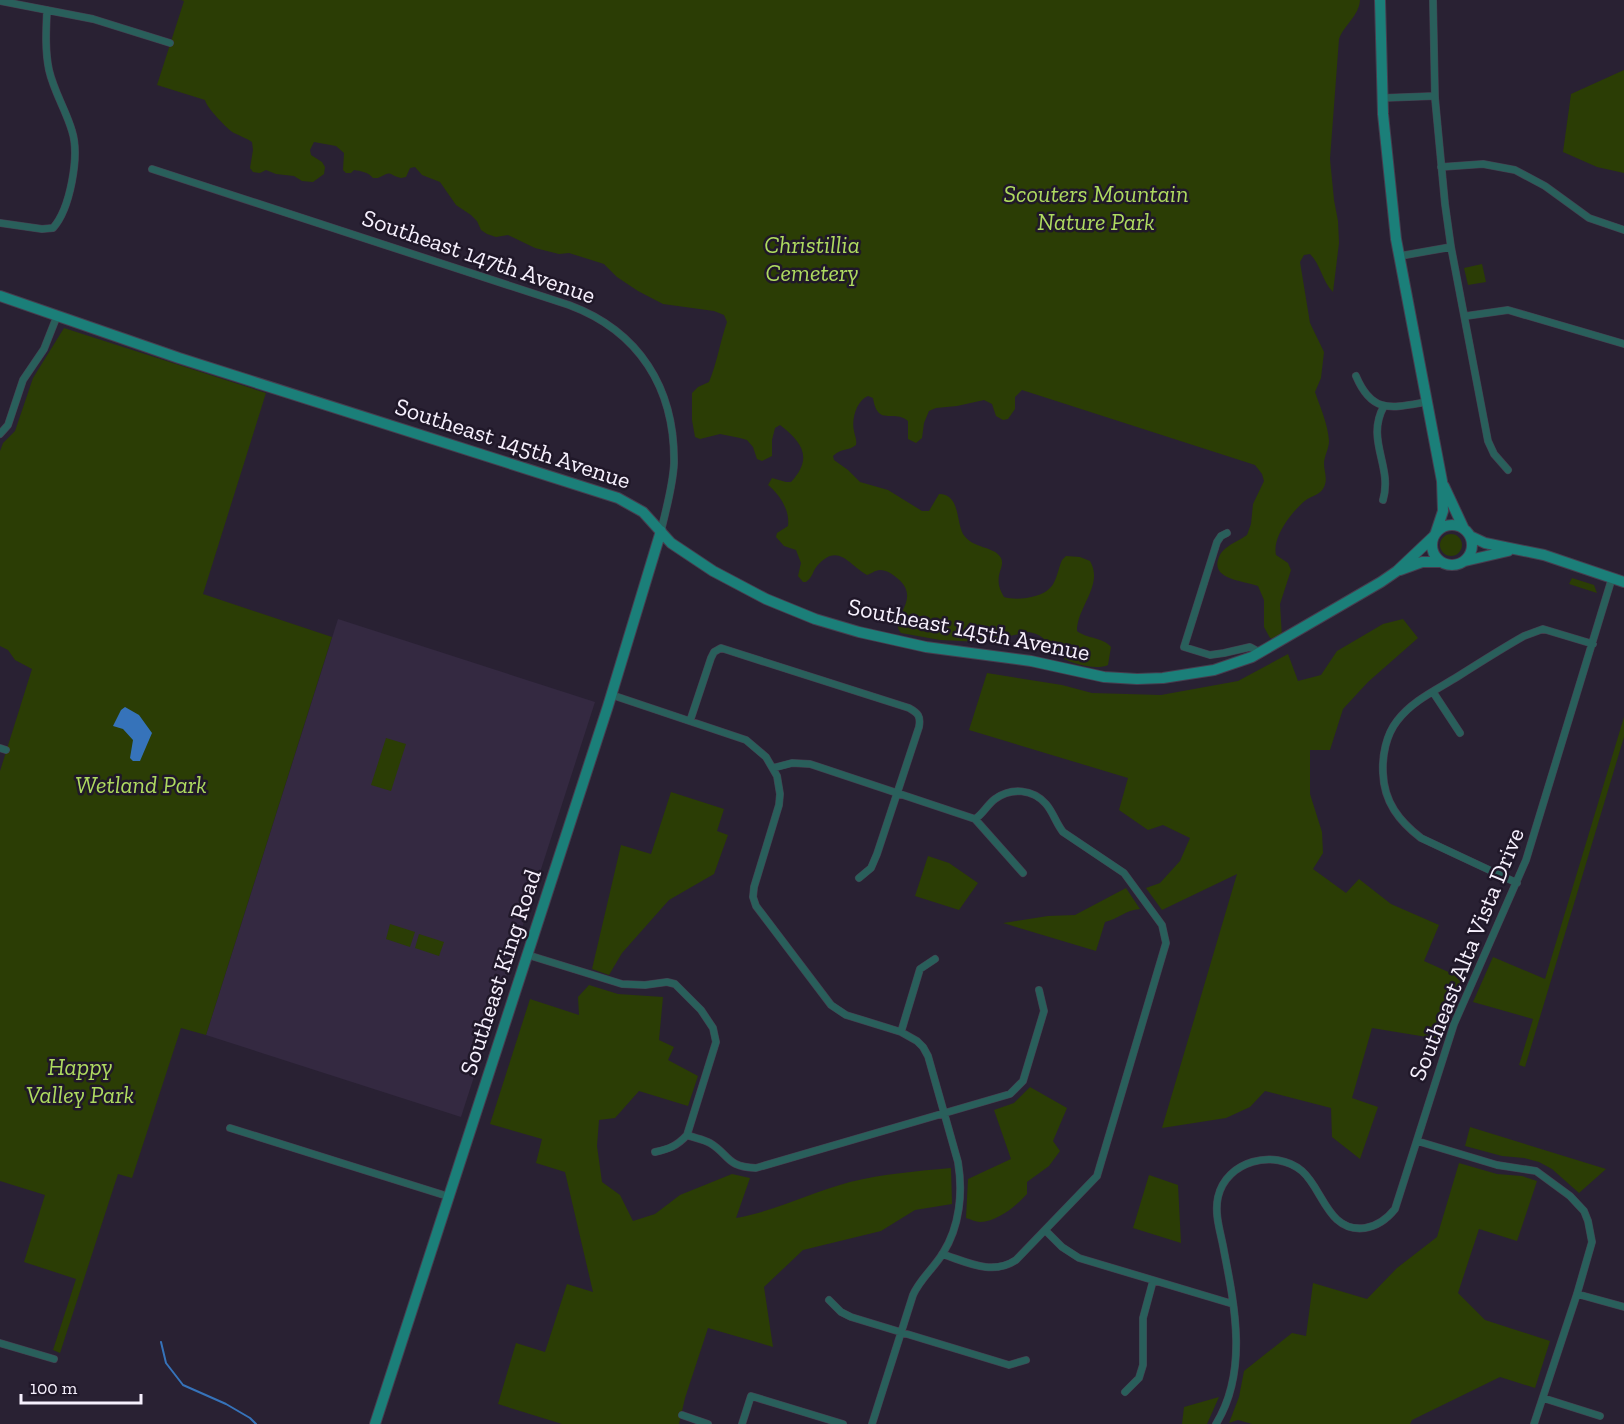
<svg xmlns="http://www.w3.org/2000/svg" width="1624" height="1424" font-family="'Zilla Slab',serif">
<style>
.built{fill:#342941}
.green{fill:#2b3d05}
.water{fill:#3673ba}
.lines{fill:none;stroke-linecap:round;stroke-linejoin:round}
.stream{stroke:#3673ba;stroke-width:2}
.street-casing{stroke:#463e4f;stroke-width:8}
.secondary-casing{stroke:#463e4f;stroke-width:12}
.street{stroke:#295f5b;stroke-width:7}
.secondary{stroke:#1b7f79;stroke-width:10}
.labels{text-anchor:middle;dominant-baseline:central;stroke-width:5;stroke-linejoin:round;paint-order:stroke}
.park-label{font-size:24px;font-style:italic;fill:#aeda60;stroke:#201829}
.street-label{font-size:24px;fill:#f6f0fd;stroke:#201829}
</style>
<rect width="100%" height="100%" fill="#292133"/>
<!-- built -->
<path class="built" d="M 338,619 L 595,702 L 461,1117 L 206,1035 Z"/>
<!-- green -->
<path class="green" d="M 181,0 L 1360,0 C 1359,16 1344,25 1339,39 L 1330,159 L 1334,200 L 1338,221 L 1339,243 L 1333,292 C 1322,281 1321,265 1310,254 L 1304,255 L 1300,262 L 1310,323 L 1324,352 L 1321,378 L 1315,392 C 1320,407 1328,424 1329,441 C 1329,449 1324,456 1324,464 C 1324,471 1328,479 1324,487 C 1321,494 1312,496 1306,500 C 1292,511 1272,537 1276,555 L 1288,563 L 1291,570 L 1280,604 L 1282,637 L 1277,639 L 1270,638 L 1264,627 L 1264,600 L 1258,586 C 1246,581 1212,580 1218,560 C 1219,555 1222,551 1226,548 C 1232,543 1240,540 1247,535 L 1251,524 L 1253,504 L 1264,481 L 1262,474 L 1255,465 L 1022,390 L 1015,397 L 1015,409 L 1008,419 L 1003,420 L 996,416 L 992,404 L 984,400 L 957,406 L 936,408 L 929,411 L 924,423 L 922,438 L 916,443 L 908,439 L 908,421 C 893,408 878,428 873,398 L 868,396 C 857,400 851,419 854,431 C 855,437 857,439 856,445 C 849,451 841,448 833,456 L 834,460 L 848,470 L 860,482 L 888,490 L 922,511 L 929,511 L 939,494 C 960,494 956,521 963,534 C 972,549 995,546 1001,558 C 1006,568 991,576 1004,597 C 1016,601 1042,598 1051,587 C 1057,580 1058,569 1062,560 L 1066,556 L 1080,557 L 1090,561 C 1104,585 1077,607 1077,631 C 1087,639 1103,637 1111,647 L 1108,665 C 1096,671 1068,663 1058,655 C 1046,645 1047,635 1029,632 L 980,642 L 940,640 L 901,633 C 887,618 924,600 897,578 C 892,574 887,570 880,570 C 875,570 871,574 867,575 C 848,564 838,542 817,566 C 812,572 813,577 806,582 L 803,582 L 798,576 L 801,563 L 796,550 L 784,546 L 776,537 L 777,533 L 788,526 C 790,510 780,495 768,485 L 772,478 L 786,482 L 791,482 C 813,458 803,443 780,425 L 775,428 L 772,440 L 772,456 L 762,461 L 757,459 L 753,447 L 747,440 L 740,438 L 720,434 L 700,439 L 695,437 L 692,420 L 692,393 L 698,387 L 709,382 C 717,363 720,342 727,322 L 724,315 L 714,311 L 663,304 L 638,291 L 617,277 L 604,264 L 569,253 L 559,254 L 535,248 L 508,235 L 496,237 L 487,234 L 481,230 L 477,221 L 471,215 L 456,205 L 440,182 L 422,175 L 415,167 L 410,168 L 406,177 L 401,178 C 387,174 393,170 378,178 L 373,178 C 368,172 361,171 354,170 L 351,173 L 346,173 L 343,170 L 344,153 L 336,146 L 314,142 L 310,150 L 311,155 L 322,162 L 325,167 L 324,174 L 313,182 L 302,181 L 294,176 L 276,174 L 266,170 L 260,173 L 253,172 L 250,168 L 253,150 L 252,142 C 246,138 240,136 234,133 C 228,130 206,107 205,100 L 157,85 L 184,1 Z
M 1624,70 L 1624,173 L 1597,167 L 1563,152 L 1571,94 Z
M 1482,264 L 1486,282 L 1468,285 L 1464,268 Z
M 64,328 L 266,393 L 203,594 L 332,637 L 206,1035 L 181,1028 L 132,1178 L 118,1174 L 60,1353 L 53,1350 L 76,1279 L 24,1262 L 45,1195 L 0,1181 L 0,771 L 32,669 L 15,660 L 8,650 L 0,646 L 0,451 L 3,443 L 15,431 L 33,378 Z
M1440 545a11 11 0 1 1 22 0a11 11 0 1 1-22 0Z
M 1572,578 L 1594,585 L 1597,593 L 1569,584 Z
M 1403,619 L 1418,638 L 1368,682 L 1343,709 L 1330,750 L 1310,750 L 1310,794 L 1322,832 L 1323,853 L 1313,869 L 1346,893 L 1359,879 L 1391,904 L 1439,925 L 1424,961 L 1464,979 L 1439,1039 L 1372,1028 L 1352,1098 L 1378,1107 L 1360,1159 L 1332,1137 L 1331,1108 L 1265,1091 L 1250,1107 L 1226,1118 L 1162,1128 L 1237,874 L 1162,910 L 1146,888 L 1160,883 L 1180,861 L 1190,838 L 1163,825 L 1148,830 L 1119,810 L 1128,778 L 969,730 L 987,673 L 1062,685 L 1092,693 L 1161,695 L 1238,681 L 1288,654 L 1298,681 L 1321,675 L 1337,651 L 1383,624 Z
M 1624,717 L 1624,737 L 1525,1067 L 1519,1065 L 1533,1019 L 1473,1002 L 1493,957 L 1545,979 Z
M 386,738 L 406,744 L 391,791 L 371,785 Z
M 671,792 L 724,809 L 717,831 L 728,835 L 714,874 L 669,900 L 622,953 L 609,975 L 592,969 L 621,845 L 651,854 Z
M 928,856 L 949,863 L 978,883 L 959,910 L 915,896 Z
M 1126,888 L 1140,909 C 1125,910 1119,919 1105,922 L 1096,951 L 1003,923 L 1048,916 L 1075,915 Z
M 390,924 L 415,932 L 410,947 L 386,939 Z
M 419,934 L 444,942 L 439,956 L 415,948 Z
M 589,985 L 618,994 L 663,997 L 659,1040 L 674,1047 L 668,1060 L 698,1076 L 688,1106 L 639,1091 L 615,1118 L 599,1120 L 597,1146 L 602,1182 L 620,1195 L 633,1221 L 655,1214 L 680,1195 L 732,1174 L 750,1178 L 736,1218 C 776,1211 812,1192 850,1182 C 883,1174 917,1171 951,1168 L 952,1204 L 915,1210 L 881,1231 L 803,1250 L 764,1287 L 773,1347 L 708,1328 L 685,1398 L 679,1424 L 562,1424 L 498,1404 L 516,1343 L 545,1352 L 567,1284 L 593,1292 L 565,1172 L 536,1163 L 542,1139 L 490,1124 L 530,999 L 579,1015 L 578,997 Z
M 1030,1087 L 1067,1108 L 1053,1141 L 1060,1151 L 1049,1166 L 1027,1182 L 1027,1194 C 1016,1206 998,1221 980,1222 C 976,1222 970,1219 966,1218 L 968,1179 L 1011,1159 L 994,1110 L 1014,1103 Z
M 1470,1127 L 1606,1169 L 1579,1193 L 1552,1169 L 1539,1162 L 1524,1158 L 1502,1156 L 1465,1146 Z
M 1459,1163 L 1497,1174 L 1522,1176 L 1537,1181 L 1517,1241 L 1479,1229 L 1458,1293 L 1485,1320 L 1550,1341 L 1535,1388 L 1500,1377 L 1412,1420 L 1410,1424 L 1252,1424 L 1238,1420 L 1229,1423 L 1239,1397 L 1244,1371 L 1292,1333 L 1306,1336 L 1313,1283 L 1367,1299 L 1397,1268 L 1437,1237 Z
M 1149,1175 L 1178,1185 L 1181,1243 L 1133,1228 Z
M 1219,1397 L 1207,1424 L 1182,1424 L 1184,1407 Z"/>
<!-- water -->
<path class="water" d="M 125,707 L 139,715 L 152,733 L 140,761 L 133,761 L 130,758 L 133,740 L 123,729 L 113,726 L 121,710 Z"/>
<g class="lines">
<!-- stream -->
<path class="stream" d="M 161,1342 L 166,1363 L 183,1385 L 226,1404 L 250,1418 L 256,1424"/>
<!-- street casing -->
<g class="street-casing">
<path id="street" d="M 1433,0 L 1435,98 L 1445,204 L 1451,247 L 1488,441 L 1494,454 L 1508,470
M 0,1 L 93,19 L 170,43
M 1382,98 L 1435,96
M 1441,167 L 1483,164 L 1515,170 L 1545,186 L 1589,218 L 1624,230
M 152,169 L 569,305 C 639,331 675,388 674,463 C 673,486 666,509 661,531
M 0,223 L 42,229 L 53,228 C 70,209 80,156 72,131 C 66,110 54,92 49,70 C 45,51 46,31 47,10
M 1400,256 L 1451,247
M 1466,316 L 1508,310 L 1624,344
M 1356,376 C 1372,414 1391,408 1426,402
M 0,434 L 8,425 L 23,380 L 44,349 L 57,316
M 1383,500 C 1393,466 1365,440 1384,406
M 1227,533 L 1221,536 L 1217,542 L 1184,647 L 1210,655 L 1224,653 L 1250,647 L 1261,653
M 1433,692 L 1460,733
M 612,695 L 746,740 L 766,757 L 777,776 L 780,794 L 779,805 L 754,887 L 753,897 L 756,906 L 831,1005 L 846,1015 L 901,1032 L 917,1041 L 923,1047 L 928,1056 L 958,1162 C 963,1192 960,1226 943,1253 C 934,1268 920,1279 913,1295 L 872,1424
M 690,721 L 711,658 L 714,652 L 721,648 L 909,708 C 918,713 921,716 919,727 L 877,854 L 871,868 L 859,878
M 0,748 L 6,750
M 773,768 L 792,763 L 810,764 L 975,819 C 983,814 987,805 995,799 C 1011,787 1033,789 1046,804 C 1053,812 1056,823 1063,832 L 1124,873 L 1162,925 L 1166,943 L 1097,1176 L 1016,1260 C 992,1276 967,1262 942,1254
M 975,819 L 1023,873
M 1517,883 L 1421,838 C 1399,821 1384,802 1383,773 C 1382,756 1386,735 1397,721 C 1412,701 1436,690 1457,677 C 1479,663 1501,649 1524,636 L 1543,629 L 1593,644
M 528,955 L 622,984 L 645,985 L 667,982 L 675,984 L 701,1010 L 713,1028 L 716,1042 L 687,1135 C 694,1138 703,1139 710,1143 C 730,1155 726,1167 756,1168 L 1010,1094 L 1023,1081 L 1044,1011 L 1039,990
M 901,1032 L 920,969 L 935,959
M 230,1128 L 450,1197
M 1417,1141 L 1497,1165 L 1536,1171 L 1570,1196 L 1584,1211 L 1588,1221 L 1592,1242 L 1577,1294 L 1534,1424
M 655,1152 C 669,1149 677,1146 687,1135
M 1045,1230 L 1062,1247 L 1079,1258 L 1233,1304
M 1577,1294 L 1624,1307
M 829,1300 L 841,1312 L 851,1317 L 1009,1365 L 1026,1360
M 0,1343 L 54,1359
M 1125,1392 L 1139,1378 L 1143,1365 L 1143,1318 L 1153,1281
M 1543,1398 L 1600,1416
M 682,1415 L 708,1424
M 742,1424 L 751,1396 L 843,1424
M 1216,1424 C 1248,1372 1235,1307 1224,1251 C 1221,1233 1214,1215 1218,1197 C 1226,1161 1274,1148 1302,1171 C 1323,1189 1328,1233 1365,1228 C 1378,1226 1387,1219 1395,1209 L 1454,1024 L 1526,860 L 1612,578"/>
</g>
<!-- secondary casing -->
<g class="secondary-casing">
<path id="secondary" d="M 1380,0 L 1383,114 L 1396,239 L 1442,481 L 1443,511 L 1436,532
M 0,296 L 179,358 L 618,498 L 643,512 L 671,543 L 713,571 L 766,599 L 815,619 L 859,632 L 926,647 L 1031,661 L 1104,677 L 1137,679 L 1163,678 L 1214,670 L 1252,657 L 1381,582 L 1397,571 L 1434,536
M 1444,486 L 1464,529
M1432 545a20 20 0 1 1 40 0a20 20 0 1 1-40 0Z
M 1470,536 L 1485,543 L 1544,555 L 1624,582
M 1465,561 L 1508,551
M 1400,570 L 1422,562 L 1440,562
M 375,1424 L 608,706 L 661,531"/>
</g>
<!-- street -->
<use href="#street" class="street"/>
<!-- secondary -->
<use href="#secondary" class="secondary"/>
</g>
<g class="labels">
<!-- park labels -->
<g class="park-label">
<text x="1096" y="193">Scouters Mountain<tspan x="1096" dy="28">Nature Park</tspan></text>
<text x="812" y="244">Christillia<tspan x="812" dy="28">Cemetery</tspan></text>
<text x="141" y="784">Wetland Park</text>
<text x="80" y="1066">Happy<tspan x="80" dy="28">Valley Park</tspan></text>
</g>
<!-- street labels -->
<g class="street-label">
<text transform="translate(479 256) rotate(19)">Southeast 147th Avenue</text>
<text transform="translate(513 443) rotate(18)">Southeast 145th Avenue</text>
<text transform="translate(969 629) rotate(11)">Southeast 145th Avenue</text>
<text transform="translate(1466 954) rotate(-68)">Southeast Alta Vista Drive</text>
<text transform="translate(500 972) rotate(-72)">Southeast King Road</text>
</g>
</g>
<!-- scale -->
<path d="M21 1394v9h120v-9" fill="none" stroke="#f6f0fd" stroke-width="3"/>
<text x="30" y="1394" font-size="18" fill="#f6f0fd" stroke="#201829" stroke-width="4.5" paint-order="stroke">100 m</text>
</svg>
